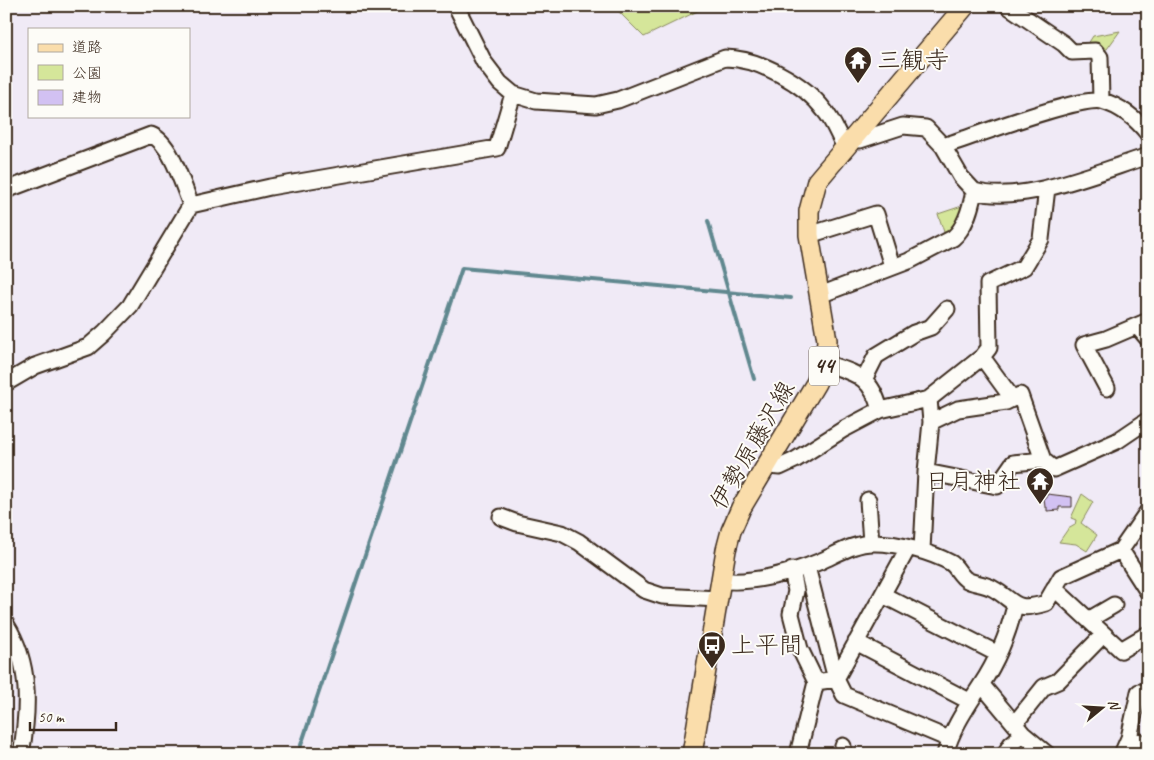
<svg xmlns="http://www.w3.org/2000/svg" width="1154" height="760" font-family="Caveat,'Klee One',sans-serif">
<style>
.green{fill:#d5e69a;stroke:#88885c}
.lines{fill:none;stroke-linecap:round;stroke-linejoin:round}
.stream{stroke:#61888f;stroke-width:4}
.building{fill:#d2c1f2;stroke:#3b2a1e}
.minor-casing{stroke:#3b2a1e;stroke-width:19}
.major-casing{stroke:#3b2a1e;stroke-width:22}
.minor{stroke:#fdfcf7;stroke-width:15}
.major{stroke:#faddab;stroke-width:19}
.labels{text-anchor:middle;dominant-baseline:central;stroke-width:4;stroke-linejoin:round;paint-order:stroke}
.shield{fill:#fdfcf7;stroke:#75695f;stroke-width:1}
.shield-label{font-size:22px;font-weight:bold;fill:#3b2a1e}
.poi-label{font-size:24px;fill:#3b2a1e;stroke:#fdfcf7;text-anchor:start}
.street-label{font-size:24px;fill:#3b2a1e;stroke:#fdfcf7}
</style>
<rect width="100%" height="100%" fill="#f0eaf6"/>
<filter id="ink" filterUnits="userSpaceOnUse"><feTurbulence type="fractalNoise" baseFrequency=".02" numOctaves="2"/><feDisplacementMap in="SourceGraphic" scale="10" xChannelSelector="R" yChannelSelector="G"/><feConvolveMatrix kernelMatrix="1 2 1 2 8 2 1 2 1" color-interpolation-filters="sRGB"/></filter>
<g filter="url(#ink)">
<!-- green -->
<path class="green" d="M 613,6 L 708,6 L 644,37 Z
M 1120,31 L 1107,49 L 1101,50 L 1086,47 L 1093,36 Z
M 965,205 L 968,208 L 946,238 L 938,214 Z
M 1082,494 L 1093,502 L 1081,523 L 1097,535 L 1087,551 L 1076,544 L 1059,542 L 1068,529 L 1075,525 L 1076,520 L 1071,518 Z"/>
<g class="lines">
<!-- stream -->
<path class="stream" d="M 708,221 L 754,379
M 298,754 L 462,268 L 791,298"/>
</g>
<!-- building -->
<path class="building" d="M 1031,475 L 1043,475 L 1044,487 L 1031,488 Z
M 1047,494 L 1072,497 L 1072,507 L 1059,507 L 1059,510 L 1047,511 L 1047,507 L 1045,507 L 1044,498 L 1047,498 Z"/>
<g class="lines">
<!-- minor casing -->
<g class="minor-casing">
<path id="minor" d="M 456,6 L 484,62 L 500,83 L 513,94 L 536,101 L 596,105 L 618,100 L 725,58 C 758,58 804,83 824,110 C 833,120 838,135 845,147
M 1008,6 L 1064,44 L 1072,52 L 1095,51 L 1100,57 L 1101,101
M 854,137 L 860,140 L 903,126 L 926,128 L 943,146 L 961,177 L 974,191
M 943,146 C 972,137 1079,96 1102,101 C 1120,106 1137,119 1148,134
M 6,190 L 151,135 C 171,142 183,186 191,205
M 809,235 L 876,214 L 892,266
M 820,295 L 909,261 L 953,238 C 966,227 971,207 974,191 C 1022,205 1100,171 1148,156
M 1137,326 L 1148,339
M 982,357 L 1012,398
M 825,363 C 856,374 871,375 880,410
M 865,378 L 876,356 L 914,333 L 931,327 L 947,309
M 6,383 L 35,366 L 88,347 L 104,333 L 130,306 L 191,205 L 270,187 L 497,148 L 513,94
M 1107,388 L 1084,345 L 1106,339 L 1148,321
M 1043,460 L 1054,469 L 1117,441 L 1148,420
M 768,466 L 780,467 L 795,460 L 844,429 L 880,410 L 929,399
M 926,472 L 997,486 L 1013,463 L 1043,460 L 1020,395 L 1006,402 L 958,409 L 931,422
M 868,500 L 871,543
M 501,517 L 517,523 L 562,533 L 579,542 L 644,590 L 662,596 L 718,599
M 922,550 L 926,472 L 931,422 L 929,399 L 982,357 L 989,348 L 988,284 L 1024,267 L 1041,239 L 1047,188
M 1121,550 L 1148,592
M 807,567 L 836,679 L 844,695 L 949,739
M 792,570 L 796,591 L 791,614 L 800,649 L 816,682
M 721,580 C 749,585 795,572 821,561 C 837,554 856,542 875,543 C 898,543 931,552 951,563 C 957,567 960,576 967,580 C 972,583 984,584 992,588 C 1016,601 1013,613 1046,603 L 1061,577 L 1121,550 L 1148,511
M 1054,588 L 1121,650 L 1148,634
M 883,595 L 998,654
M 1090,619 L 1114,605
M 6,624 C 31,664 29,709 21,754
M 856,642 L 969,701
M 982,685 L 1023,734
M 1016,722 L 1044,687 L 1058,681 L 1103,635
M 1129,738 L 1148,745
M 798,754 L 816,682 L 836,679 L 908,548
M 842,754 L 843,746
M 945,754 C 952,728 967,707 981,685 C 997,661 1008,634 1015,606
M 1005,754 L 1011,744 L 1023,734 L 1047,754
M 1122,754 L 1129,738 L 1139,692 L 1148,694"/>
</g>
<!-- major casing -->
<g class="major-casing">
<path id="major" d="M 692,754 L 726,550 L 731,531 L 741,508 L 816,383 L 825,363 L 827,340 L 809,235 L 809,211 L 817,181 L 965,6"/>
</g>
<!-- minor -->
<use href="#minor" class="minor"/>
<!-- major -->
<use href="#major" class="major"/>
</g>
</g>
<!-- icons -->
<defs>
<g id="temple-pin" transform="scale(1.4375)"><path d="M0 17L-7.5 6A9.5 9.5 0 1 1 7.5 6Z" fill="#3b2a1e" stroke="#fdfcf7"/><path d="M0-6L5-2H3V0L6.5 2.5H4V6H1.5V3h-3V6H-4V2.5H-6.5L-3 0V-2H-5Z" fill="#fff"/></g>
<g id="bus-pin" transform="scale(1.4375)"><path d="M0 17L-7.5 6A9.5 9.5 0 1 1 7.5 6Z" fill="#3b2a1e" stroke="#fdfcf7"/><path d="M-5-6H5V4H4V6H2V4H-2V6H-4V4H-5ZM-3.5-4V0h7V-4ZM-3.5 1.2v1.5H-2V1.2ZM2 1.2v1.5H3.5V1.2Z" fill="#fff"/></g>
</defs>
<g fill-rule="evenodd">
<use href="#temple-pin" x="858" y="60"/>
<use href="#temple-pin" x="1040" y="481"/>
<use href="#bus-pin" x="712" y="645"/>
</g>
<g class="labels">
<!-- shield labels -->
<rect class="shield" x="809" y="346.5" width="30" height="39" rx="4"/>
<g class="shield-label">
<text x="824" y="366">44</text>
</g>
<!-- poi labels -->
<g class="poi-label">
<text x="877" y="60">三観寺</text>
<text x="1021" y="481" text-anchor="end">日月神社</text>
<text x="731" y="645">上平間</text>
</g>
<!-- street labels -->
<g class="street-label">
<text transform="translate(752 445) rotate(-60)">伊勢原藤沢線</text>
</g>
</g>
<!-- margin -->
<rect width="1154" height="760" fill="none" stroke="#fdfcf7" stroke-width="25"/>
<rect x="12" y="12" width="1129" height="735" fill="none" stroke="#3b2a1e" stroke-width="2" filter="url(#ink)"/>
<!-- legend -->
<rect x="28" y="28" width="162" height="90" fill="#fdfcf7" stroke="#afa8a0"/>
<rect x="38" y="44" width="25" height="8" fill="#faddab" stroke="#afa8a0"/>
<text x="72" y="52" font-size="15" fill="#3b2a1e">道路</text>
<rect x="38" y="65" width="25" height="15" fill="#d5e69a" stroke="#afa8a0"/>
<text x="72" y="78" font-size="15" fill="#3b2a1e">公園</text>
<rect x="38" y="90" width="25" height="15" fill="#d2c1f2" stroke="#afa8a0"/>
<text x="72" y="102" font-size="15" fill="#3b2a1e">建物</text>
<!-- north arrow -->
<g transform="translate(1102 708) rotate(72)" stroke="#fdfcf7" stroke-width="4" paint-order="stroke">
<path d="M0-4L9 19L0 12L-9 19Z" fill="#3b2a1e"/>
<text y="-8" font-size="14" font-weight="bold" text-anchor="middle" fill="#3b2a1e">N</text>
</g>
<!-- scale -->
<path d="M30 722v8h86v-8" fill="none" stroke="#3b2a1e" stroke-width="2.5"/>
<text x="38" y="722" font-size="15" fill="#3b2a1e" stroke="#fdfcf7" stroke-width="4" paint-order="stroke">50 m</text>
</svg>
